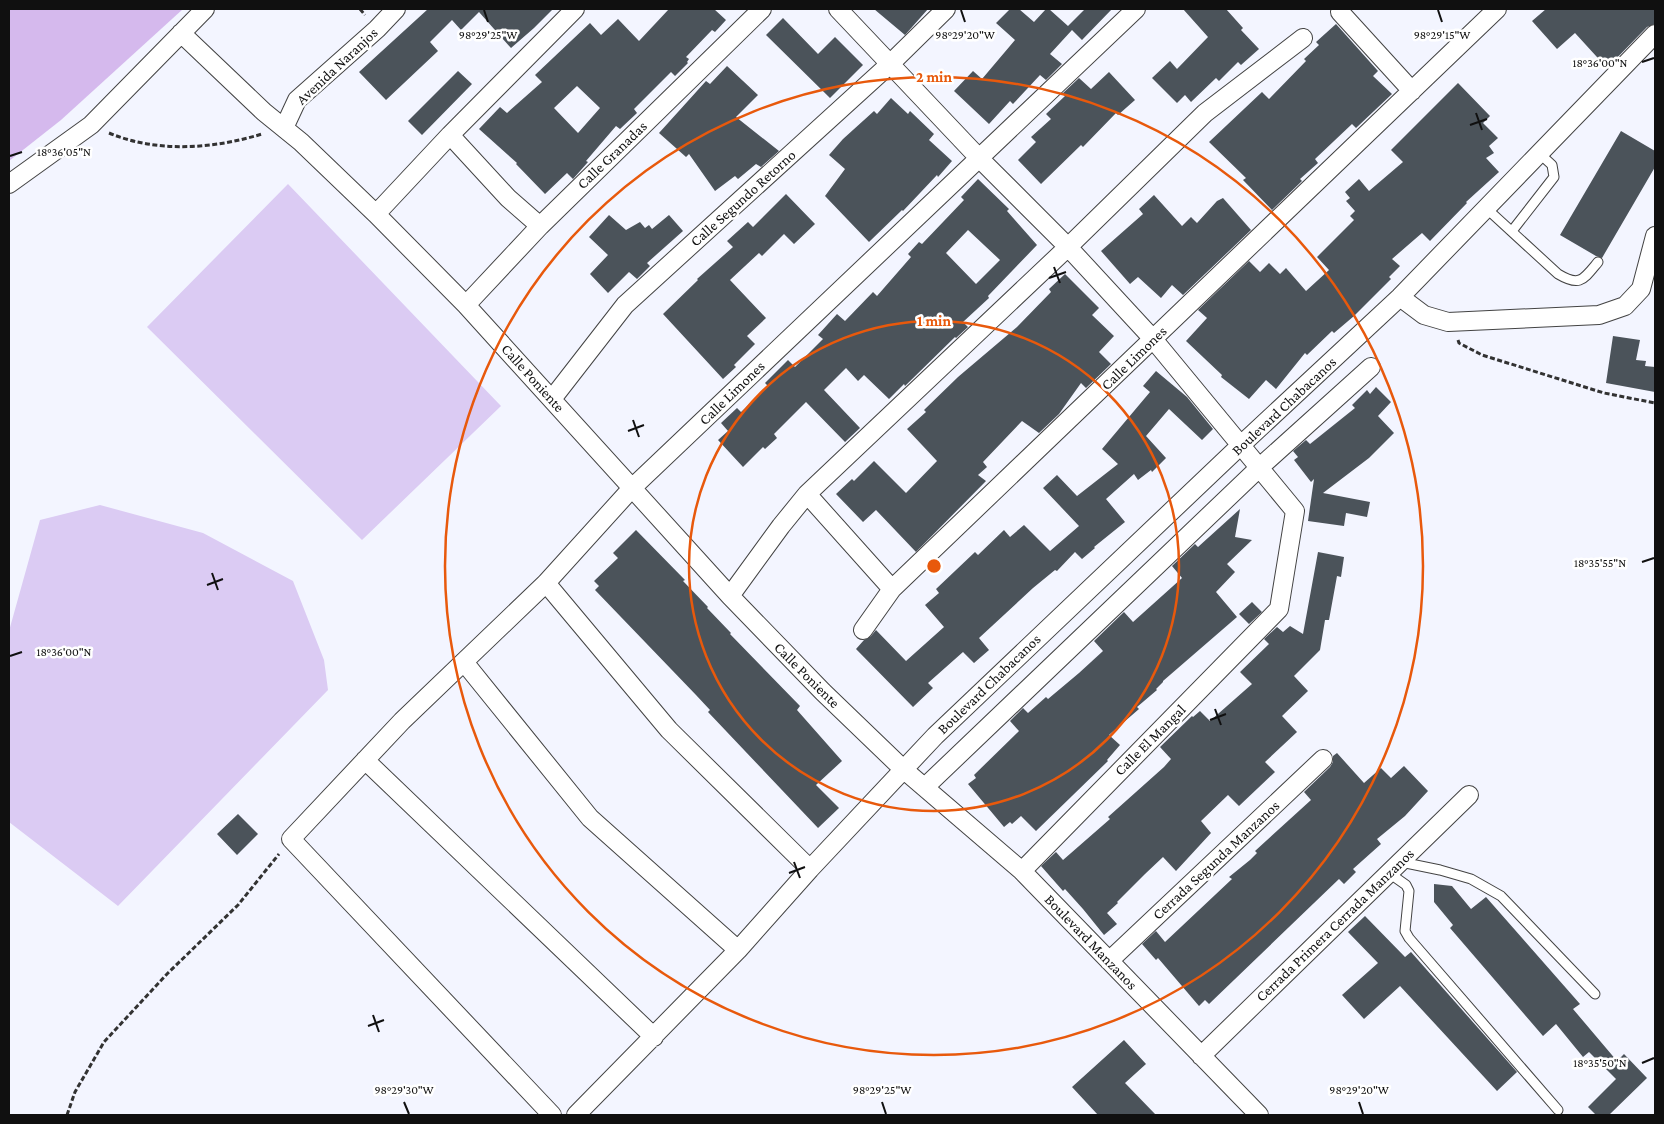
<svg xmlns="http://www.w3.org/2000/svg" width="1664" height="1124" font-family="'Crimson Pro',serif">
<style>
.green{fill:#d5b9ed}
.pitch{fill:#dbcbf3}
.building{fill:#4b535a;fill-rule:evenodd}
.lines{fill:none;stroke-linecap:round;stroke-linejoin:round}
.service-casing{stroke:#434343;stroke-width:11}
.minor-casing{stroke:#434343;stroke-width:20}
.path{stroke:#323232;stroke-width:3;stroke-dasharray:5 2.5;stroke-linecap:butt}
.service{stroke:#fff;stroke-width:9}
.minor{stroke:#fff;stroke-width:18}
.ticks{fill:none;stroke:#101010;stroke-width:2}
.ring{fill:none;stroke:#e8590c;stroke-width:2.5}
.labels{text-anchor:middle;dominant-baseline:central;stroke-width:5;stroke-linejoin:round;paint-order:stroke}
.street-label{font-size:15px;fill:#101010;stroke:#fff}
.ticks-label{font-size:12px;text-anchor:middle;fill:#101010;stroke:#fff;stroke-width:5;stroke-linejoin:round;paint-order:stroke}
.centre{fill:#e8590c;stroke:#fff;stroke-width:2.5}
.ring-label{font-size:15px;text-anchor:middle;font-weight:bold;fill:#e8590c;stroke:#fff;stroke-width:5;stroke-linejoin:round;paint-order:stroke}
</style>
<rect width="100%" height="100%" fill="#f3f5ff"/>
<!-- green -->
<path class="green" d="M 9,9 L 183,9 L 61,120 L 9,161 Z"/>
<!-- pitch -->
<path class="pitch" d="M 288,184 L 501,406 L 362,540 L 147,327 Z
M 100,505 L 203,533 L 293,581 L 324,660 L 328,690 L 118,906 L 9,822 L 9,631 L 40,520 Z"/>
<!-- building -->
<path class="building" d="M 428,9 L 553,9 L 534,28 L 511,48 L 479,12 L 461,30 L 452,20 L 430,42 L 438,51 L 386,100 L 359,72 Z
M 669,9 L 714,9 L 726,20 L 715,32 L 712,30 L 686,57 L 689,59 L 687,62 L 688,63 L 675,76 L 671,72 L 634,109 L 637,113 L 620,129 L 616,126 L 586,161 L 588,162 L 573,179 L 567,173 L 545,194 L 516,164 L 517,163 L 479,129 L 500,107 L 507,113 L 542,82 L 535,75 L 590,23 L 601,35 L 618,19 L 639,41 ZM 577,86 L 600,108 L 578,133 L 554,108 Z
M 874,9 L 928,9 L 905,35 Z
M 1010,9 L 1019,9 L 1034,22 L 1046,9 L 1049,9 L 1068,26 L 1085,9 L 1112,9 L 1082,40 L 1072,30 L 1050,54 L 1062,64 L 1046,80 L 1040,75 L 1013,104 L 1010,101 L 989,124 L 954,91 L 973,71 L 982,79 L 1015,40 L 996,23 Z
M 1183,9 L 1226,9 L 1243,28 L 1241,30 L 1259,49 L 1241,65 L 1238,62 L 1219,81 L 1216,78 L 1191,102 L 1185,95 L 1177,103 L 1152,78 L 1170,61 L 1177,69 L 1208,37 Z
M 1546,9 L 1655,9 L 1655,24 L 1647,27 L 1607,68 L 1575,33 L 1557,49 L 1532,21 Z
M 783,18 L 818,54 L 835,37 L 863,65 L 830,98 L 766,35 Z
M 1336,24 L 1378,71 L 1373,76 L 1392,94 L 1356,128 L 1352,124 L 1315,159 L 1318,163 L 1300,179 L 1302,181 L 1272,210 L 1243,180 L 1246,178 L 1209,142 L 1262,92 L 1269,99 L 1306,61 L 1304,59 L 1319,45 L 1316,42 Z
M 727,66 L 758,95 L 736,117 L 779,151 L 761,167 L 756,164 L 738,179 L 735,176 L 715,191 L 689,154 L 686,157 L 659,133 L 706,81 L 710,84 Z
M 458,71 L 472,84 L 422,135 L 408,121 Z
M 1109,72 L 1135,100 L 1118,115 L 1116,113 L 1083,147 L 1081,145 L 1041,184 L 1018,160 L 1036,142 L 1031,137 L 1051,119 L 1046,114 L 1065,96 L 1062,94 L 1079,78 L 1091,89 Z
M 1458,83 L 1490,116 L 1483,123 L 1498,138 L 1489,146 L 1494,153 L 1486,158 L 1499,172 L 1466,202 L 1467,203 L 1430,241 L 1422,233 L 1392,259 L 1400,266 L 1389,277 L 1391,279 L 1354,316 L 1334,333 L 1332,331 L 1307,355 L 1305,353 L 1276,389 L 1266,380 L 1249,399 L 1221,377 L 1222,375 L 1186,341 L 1207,318 L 1198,310 L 1249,261 L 1260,272 L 1269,263 L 1280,274 L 1286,268 L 1306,291 L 1329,270 L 1317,257 L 1354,220 L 1350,216 L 1355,211 L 1346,201 L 1350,198 L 1345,192 L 1359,179 L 1369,191 L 1403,162 L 1391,150 Z
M 891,98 L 908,114 L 910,111 L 934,134 L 929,140 L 952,161 L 938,177 L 937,175 L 903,211 L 902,210 L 869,242 L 825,196 L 845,169 L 829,155 L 843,139 L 874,111 L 877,114 Z
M 1621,131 L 1655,151 L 1655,167 L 1602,258 L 1596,256 L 1560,235 Z
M 978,179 L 1009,209 L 1007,211 L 1037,245 L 988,296 L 989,298 L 963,322 L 968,327 L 956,338 L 955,337 L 905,386 L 904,384 L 889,399 L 864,375 L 858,381 L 846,368 L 824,390 L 860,428 L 845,442 L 806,402 L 774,434 L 777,438 L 765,449 L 763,447 L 743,467 L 718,440 L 728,431 L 721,423 L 737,408 L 741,412 L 768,386 L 765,383 L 788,360 L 795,367 L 823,339 L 818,335 L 837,314 L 845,321 L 873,292 L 877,296 L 911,257 L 908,254 L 919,242 L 922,244 L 964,200 L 961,197 ZM 968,230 L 1000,260 L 976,284 L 946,253 Z
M 786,194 L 815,224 L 794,244 L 784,234 L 762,256 L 759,253 L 730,280 L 766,318 L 747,336 L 755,344 L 734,365 L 736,367 L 723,379 L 663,314 L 698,280 L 697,279 L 733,247 L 727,241 L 748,222 L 753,227 Z
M 1154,195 L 1182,226 L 1191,217 L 1197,223 L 1217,201 L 1223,198 L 1251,230 L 1183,295 L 1172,285 L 1161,298 L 1138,277 L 1130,284 L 1101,251 L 1143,214 L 1139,209 Z
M 609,215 L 626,230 L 640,222 L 645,228 L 649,225 L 652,229 L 669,215 L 683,231 L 647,263 L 650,266 L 637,279 L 629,272 L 608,293 L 590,274 L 608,255 L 589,237 Z
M 1065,274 L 1099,308 L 1092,315 L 1114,336 L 1099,352 L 1111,364 L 1086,388 L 1081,383 L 1059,414 L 1039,433 L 1022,421 L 983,462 L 987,467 L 978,475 L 986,481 L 916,552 L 876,510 L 863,522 L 836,494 L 852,479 L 854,481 L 874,461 L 906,493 L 937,461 L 907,429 L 926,412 L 924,410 L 958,377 L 1017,327 L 1051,292 L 1049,289 Z
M 1613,336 L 1640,340 L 1636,360 L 1646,361 L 1645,366 L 1655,367 L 1655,392 L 1606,383 Z
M 1156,371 L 1187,397 L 1213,429 L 1202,440 L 1169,409 L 1146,436 L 1166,458 L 1152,472 L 1151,470 L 1138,480 L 1134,474 L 1106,499 L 1125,522 L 1094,547 L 1095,548 L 1082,559 L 1075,552 L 1057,571 L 1055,570 L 1033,588 L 979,638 L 989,650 L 974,663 L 963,652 L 928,683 L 933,688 L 913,707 L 856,649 L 864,640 L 871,636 L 876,630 L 906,661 L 944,627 L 925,605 L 939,593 L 936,589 L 975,552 L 978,555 L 1004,530 L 1010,537 L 1024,525 L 1050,551 L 1079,526 L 1043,488 L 1057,475 L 1077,496 L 1118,464 L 1102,449 L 1150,392 L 1143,386 Z
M 1376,387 L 1391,402 L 1378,416 L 1394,433 L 1369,458 L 1323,493 L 1370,502 L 1367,517 L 1346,513 L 1344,526 L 1308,521 L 1314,479 L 1311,482 L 1294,460 L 1298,457 L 1293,451 L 1306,440 L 1310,444 L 1355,408 L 1352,405 L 1367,390 L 1370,394 Z
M 1240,509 L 1235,537 L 1252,540 L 1227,564 L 1235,572 L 1216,592 L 1237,617 L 1163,681 L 1163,682 L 1156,689 L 1157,690 L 1137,707 L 1139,709 L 1109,735 L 1120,745 L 1107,760 L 1108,761 L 1036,831 L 1021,816 L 1012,824 L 1010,822 L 1004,827 L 968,784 L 976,778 L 974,775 L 1019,731 L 1010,721 L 1023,708 L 1028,713 L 1046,697 L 1048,699 L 1079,673 L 1103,651 L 1094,641 L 1124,612 L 1133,622 L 1182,578 L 1172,566 L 1195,544 L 1198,547 Z
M 636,530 L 685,580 L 683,581 L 708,607 L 707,608 L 731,633 L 730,634 L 800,706 L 797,710 L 842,761 L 816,785 L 839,808 L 818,828 L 708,712 L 710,710 L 696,695 L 595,590 L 599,586 L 594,581 L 618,558 L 613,553 Z
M 1318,552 L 1344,557 L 1341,577 L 1337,576 L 1329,620 L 1325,620 L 1320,650 L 1294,676 L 1308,691 L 1282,716 L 1297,732 L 1265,762 L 1275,772 L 1239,806 L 1228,795 L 1201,821 L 1211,833 L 1176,871 L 1163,857 L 1145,874 L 1117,902 L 1118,903 L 1107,913 L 1117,924 L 1104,935 L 1083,909 L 1065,889 L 1063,891 L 1041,866 L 1056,852 L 1063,860 L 1110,819 L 1108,817 L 1164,767 L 1171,759 L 1160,747 L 1192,716 L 1193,717 L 1200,711 L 1210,721 L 1252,684 L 1240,672 L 1269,644 L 1264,639 L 1277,627 L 1283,632 L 1290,626 L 1303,634 Z
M 1252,602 L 1262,612 L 1249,624 L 1239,614 Z
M 1337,753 L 1364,783 L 1381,768 L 1391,778 L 1404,766 L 1428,791 L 1405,816 L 1377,839 L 1381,844 L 1353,869 L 1356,872 L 1344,884 L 1339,879 L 1209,1004 L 1205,1000 L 1199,1006 L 1158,958 L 1156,960 L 1142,944 L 1156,931 L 1165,942 L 1232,879 L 1229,877 L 1250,860 L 1257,853 L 1255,851 L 1311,800 L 1304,792 L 1330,767 L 1333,762 L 1333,756 Z
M 238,814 L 258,834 L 237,855 L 217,834 Z
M 1434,884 L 1452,886 L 1471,909 L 1486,897 L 1580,1004 L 1573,1009 L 1617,1061 L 1624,1054 L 1647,1078 L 1609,1115 L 1596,1115 L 1588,1107 L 1616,1079 L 1589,1052 L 1583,1057 L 1556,1024 L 1543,1036 L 1450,928 L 1453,925 L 1434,902 Z
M 1365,916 L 1405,957 L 1411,952 L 1517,1072 L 1497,1091 L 1400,986 L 1364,1019 L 1342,995 L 1378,963 L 1348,932 Z
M 1124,1040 L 1146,1064 L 1125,1083 L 1156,1115 L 1098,1115 L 1072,1087 Z"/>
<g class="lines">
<!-- service casing -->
<g class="service-casing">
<path id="service" d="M 1486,208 L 1558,274 C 1580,287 1583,280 1598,262
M 1512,231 L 1554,177 L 1552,165 L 1539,153
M 1401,862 L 1440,870 L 1471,879 L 1501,896 L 1595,994
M 1389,873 L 1406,885 L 1409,891 L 1405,931 L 1409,938 L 1558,1110"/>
</g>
<!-- minor casing -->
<g class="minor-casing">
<path id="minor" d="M 838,9 L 979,158 L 1068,247 L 1153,339 L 1295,511 L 1279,609 L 1022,871
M 1340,12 L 1412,91
M 181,33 L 264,112 L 301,142 L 376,214 L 466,305 L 730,596 L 823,692 L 903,769 L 1022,871 L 1259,1115
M 284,128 L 297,100 L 377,29 L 396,9
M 450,135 L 508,198 L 540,226
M 9,184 L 91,125 L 205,9
M 376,214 L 450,135 L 575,9
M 1400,297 L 1424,315 L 1448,322 L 1599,315 L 1625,306 L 1641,289 L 1655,236
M 466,305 L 540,226 L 762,9
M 552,399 L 625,305 L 890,64 L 946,9
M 807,494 L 892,589
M 546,583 L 669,730 L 810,869
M 730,596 L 781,526 L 807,494 L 1068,247 L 1205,113 L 1303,38
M 863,630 L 892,589 L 1497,9
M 464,662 L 590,818 L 738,950
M 365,760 L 654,1037
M 925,787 L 1260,467 L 1371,367
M 1109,961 L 1323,759
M 1201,1056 L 1469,795
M 552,1115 L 291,839 L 402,721 L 546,583 L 632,488 L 1136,9
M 576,1115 L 738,950 L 810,869 L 935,736 L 1241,445 L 1400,297 L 1655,34"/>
</g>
<!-- path -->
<path class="path" d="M 360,9 L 365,15
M 109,133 C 157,153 213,149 262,134
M 1458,340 L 1459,343 L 1482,355 L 1604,393 L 1655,403
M 67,1115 L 75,1092 L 104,1042 L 167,974 L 238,905 L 279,854"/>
<!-- service -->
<use href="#service" class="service"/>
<!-- minor -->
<use href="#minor" class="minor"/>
</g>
<!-- ticks -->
<path class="ticks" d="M 484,10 L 488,22M 961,10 L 965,22M 1438,10 L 1442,22M 1642,62 L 1654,58M 1476,113 L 1482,130M 1470,125 L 1487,119M 10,156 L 22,152M 1054,267 L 1060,283M 1049,278 L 1066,272M 633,420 L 639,437M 628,431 L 644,425M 1642,562 L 1654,558M 212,573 L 218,590M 207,585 L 223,579M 10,656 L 22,652M 1215,709 L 1221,725M 1210,720 L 1226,714M 794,862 L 800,878M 789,873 L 805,867M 373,1015 L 379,1032M 368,1026 L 384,1020M 1642,1063 L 1654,1058M 404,1102 L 409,1114M 882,1102 L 886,1114M 1359,1102 L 1363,1114"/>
<!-- distance rings -->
<g class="ring">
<circle cx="934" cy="566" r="245"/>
<circle cx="934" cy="566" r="489"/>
</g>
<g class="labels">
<!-- street labels -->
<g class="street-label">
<text transform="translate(337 66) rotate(-43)">Avenida Naranjos</text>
<text transform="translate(612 155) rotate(-44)">Calle Granadas</text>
<text transform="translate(743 198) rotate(-42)">Calle Segundo Retorno</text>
<text transform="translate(1134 358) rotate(-44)">Calle Limones</text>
<text transform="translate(533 378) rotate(48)">Calle Poniente</text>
<text transform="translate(732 393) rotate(-44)">Calle Limones</text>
<text transform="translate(1284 406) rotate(-43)">Boulevard Chabacanos</text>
<text transform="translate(807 675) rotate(45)">Calle Poniente</text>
<text transform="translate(989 684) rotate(-44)">Boulevard Chabacanos</text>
<text transform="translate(1150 740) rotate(-45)">Calle El Mangal</text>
<text transform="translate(1216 860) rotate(-43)">Cerrada Segunda Manzanos</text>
<text transform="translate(1335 925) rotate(-44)">Cerrada Primera Cerrada Manzanos</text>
<text transform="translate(1091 942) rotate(46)">Boulevard Manzanos</text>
</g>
</g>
<g class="ticks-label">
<text x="488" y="39">98°29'25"W</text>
<text x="965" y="39">98°29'20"W</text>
<text x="1442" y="39">98°29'15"W</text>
<text x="1600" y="67">18°36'00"N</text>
<text x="64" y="156">18°36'05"N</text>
<text x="1600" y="567">18°35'55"N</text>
<text x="64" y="656">18°36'00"N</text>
<text x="1600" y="1067">18°35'50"N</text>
<text x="404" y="1094">98°29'30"W</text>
<text x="882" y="1094">98°29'25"W</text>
<text x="1359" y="1094">98°29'20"W</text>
</g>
<circle cx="934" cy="566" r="8" class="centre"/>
<g class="ring-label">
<text x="934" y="82">2 min</text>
<text x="934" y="326">1 min</text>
</g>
<!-- border -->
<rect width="1664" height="1124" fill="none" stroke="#101010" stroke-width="20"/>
</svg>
